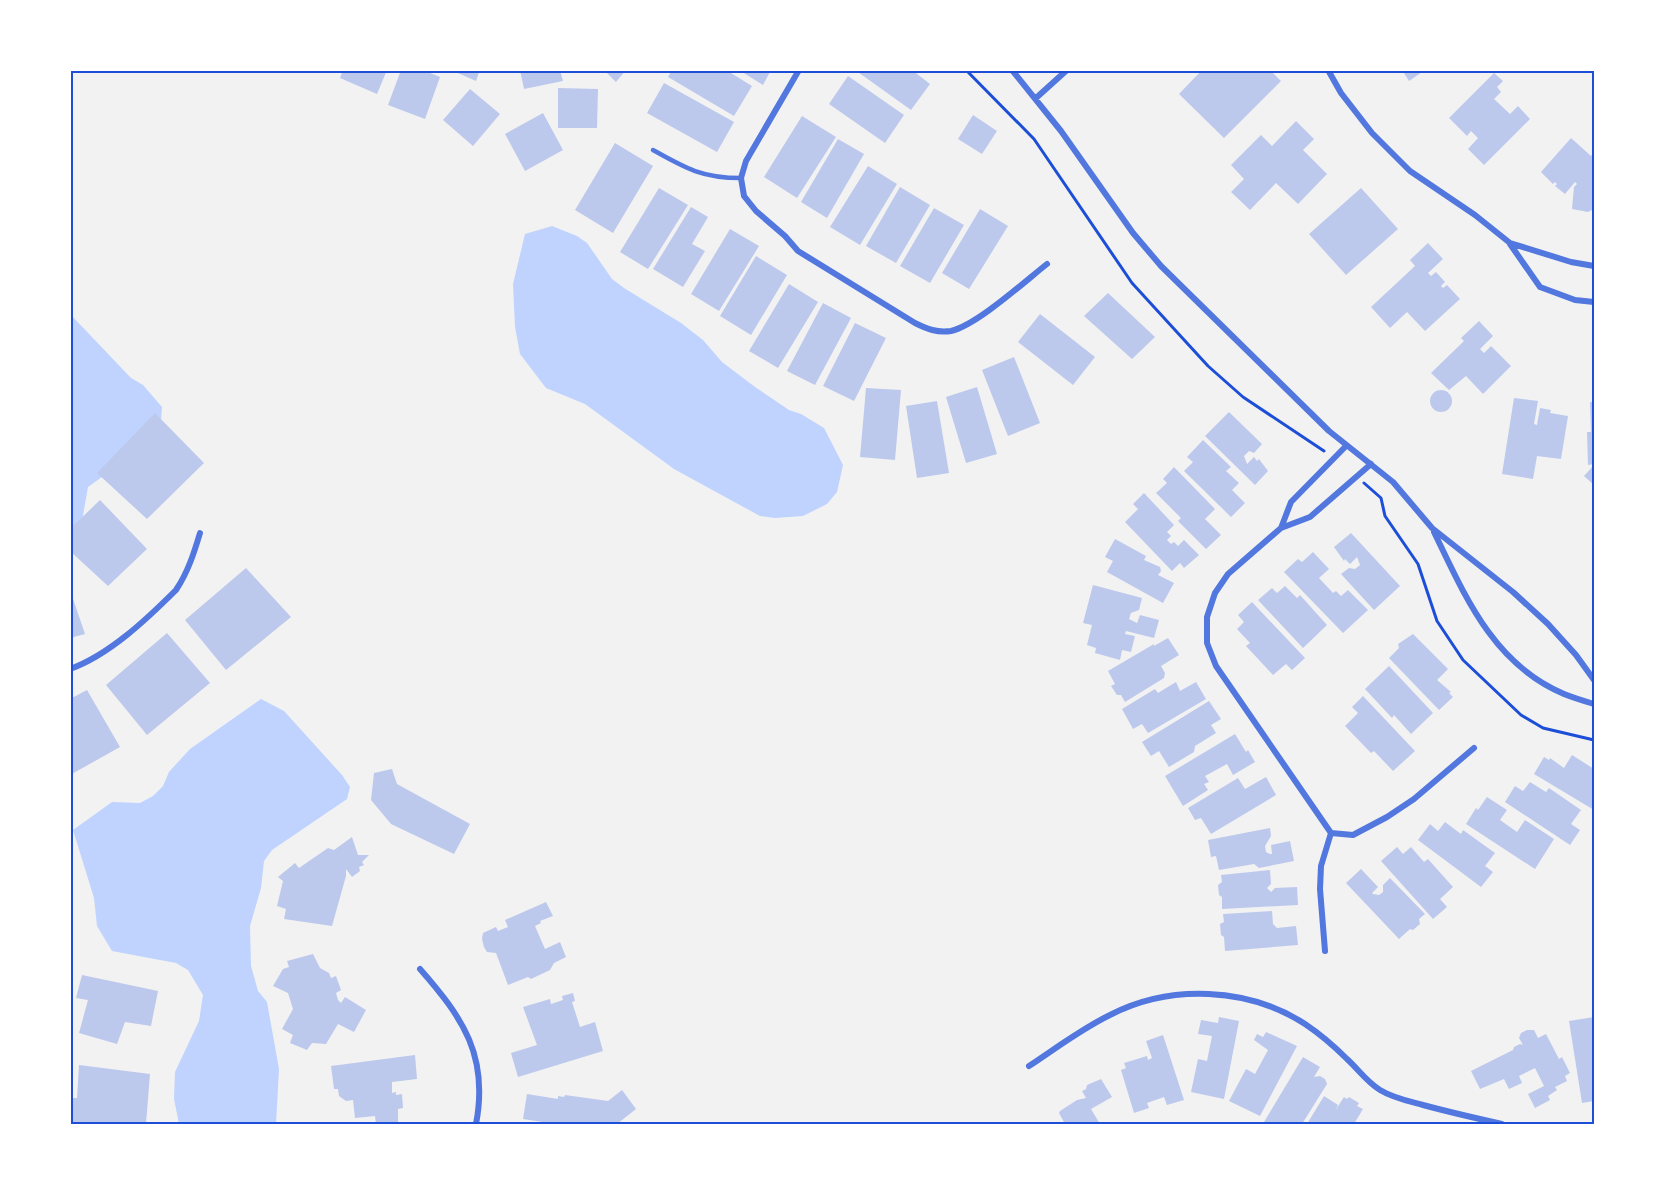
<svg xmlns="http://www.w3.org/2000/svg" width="1665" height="1195" font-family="'Golos Text',sans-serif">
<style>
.water{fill:#bfd3fe}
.building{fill:#bdc9ec}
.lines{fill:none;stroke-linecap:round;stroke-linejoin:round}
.path{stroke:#1d4ed8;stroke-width:3}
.service{stroke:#5277de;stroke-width:4.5}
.minor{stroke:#5277de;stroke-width:6}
.neatline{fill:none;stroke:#1d4ed8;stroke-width:2}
</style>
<rect width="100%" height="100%" fill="#f2f2f2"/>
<!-- water -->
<path class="water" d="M 552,226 L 577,236 L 587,243 L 612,279 L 624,288 L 681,323 L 703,340 L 722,362 L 755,387 L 789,410 L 801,414 L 824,428 L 843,465 L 837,492 L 827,504 L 803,516 L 775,518 L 760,516 L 674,469 L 585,404 L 546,388 L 520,354 L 515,327 L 513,284 L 525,234 Z
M 71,315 L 131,378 L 143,385 L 162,407 L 161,420 L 123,462 L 88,487 L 81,527 L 71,535 Z
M 261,699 L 284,711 L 342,775 L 350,787 L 347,799 L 272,850 L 264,861 L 261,888 L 250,926 L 251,966 L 258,991 L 267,1002 L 279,1069 L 276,1124 L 179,1124 L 174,1099 L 175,1072 L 199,1021 L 203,995 L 188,970 L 176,963 L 112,951 L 97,926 L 94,898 L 73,830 L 112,802 L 140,803 L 153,796 L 163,786 L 169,772 L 190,749 Z"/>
<!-- building -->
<path class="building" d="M 343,70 L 387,70 L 377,94 L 340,78 Z
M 401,70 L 423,70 L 440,77 L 425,119 L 388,105 Z
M 451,70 L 480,70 L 476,81 Z
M 520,70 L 560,70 L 563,81 L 524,89 Z
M 604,70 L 626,70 L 616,82 Z
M 672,70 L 726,70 L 752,86 L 734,116 L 668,77 Z
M 739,70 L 771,70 L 763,85 Z
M 855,70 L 912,70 L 930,84 L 911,110 Z
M 1202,70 L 1270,70 L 1281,81 L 1224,138 L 1179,94 Z
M 1402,70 L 1425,70 L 1409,81 Z
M 1494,73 L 1503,81 L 1497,87 L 1501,92 L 1494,99 L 1510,114 L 1518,106 L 1530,119 L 1484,165 L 1468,149 L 1478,138 L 1471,131 L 1467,136 L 1449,118 Z
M 848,76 L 904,115 L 885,143 L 829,104 Z
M 664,83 L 734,122 L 717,152 L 647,113 Z
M 558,88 L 598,89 L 597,128 L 558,128 Z
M 470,89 L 500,114 L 473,146 L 443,120 Z
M 543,113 L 563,150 L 525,171 L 505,134 Z
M 973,115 L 997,131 L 982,154 L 958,139 Z
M 802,116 L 836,137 L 797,198 L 764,177 Z
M 1296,121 L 1314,139 L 1303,150 L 1327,174 L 1298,204 L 1276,183 L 1250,210 L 1231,192 L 1244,179 L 1231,165 L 1261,135 L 1272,146 Z
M 1571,138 L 1591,156 L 1594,152 L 1594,192 L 1592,210 L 1588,212 L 1572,209 L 1574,187 L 1577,184 L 1575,182 L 1565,194 L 1555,186 L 1557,184 L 1555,182 L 1553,184 L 1541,172 Z
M 838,139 L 864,154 L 827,218 L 801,202 Z
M 615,143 L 653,166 L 613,233 L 575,210 Z
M 868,166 L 897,184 L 860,245 L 830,227 Z
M 900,187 L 930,205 L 896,263 L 866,246 Z
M 659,188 L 688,205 L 648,269 L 620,252 Z
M 1361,188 L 1398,229 L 1346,275 L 1309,234 Z
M 691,207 L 708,217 L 692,244 L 705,251 L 683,287 L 653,269 Z
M 934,208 L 964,225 L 930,283 L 900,266 Z
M 980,209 L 1008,226 L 969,289 L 942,273 Z
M 730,229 L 759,246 L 719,311 L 691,294 Z
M 1428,243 L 1443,259 L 1428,273 L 1431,276 L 1436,272 L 1445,282 L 1441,286 L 1443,288 L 1447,285 L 1460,299 L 1425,331 L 1407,312 L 1390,328 L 1371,307 L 1415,266 L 1410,260 Z
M 756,256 L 787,275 L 751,335 L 720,316 Z
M 789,284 L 818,302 L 778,368 L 749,351 Z
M 1108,293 L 1155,337 L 1132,359 L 1084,316 Z
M 823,303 L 851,318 L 815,385 L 787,371 Z
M 1040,314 L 1095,357 L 1073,385 L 1018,342 Z
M 1479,321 L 1493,336 L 1480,349 L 1484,353 L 1491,346 L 1511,366 L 1483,394 L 1466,376 L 1449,390 L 1431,373 L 1464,341 L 1461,338 Z
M 855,323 L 886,338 L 854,401 L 823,386 Z
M 1014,357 L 1040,423 L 1008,436 L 982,370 Z
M 977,387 L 997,454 L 966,463 L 946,397 Z
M 866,388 L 901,390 L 895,460 L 860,457 Z
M1430 401a11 11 0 1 1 22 0a11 11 0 1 1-22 0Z
M 1514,398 L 1538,401 L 1534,424 L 1537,425 L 1540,408 L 1551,410 L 1550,413 L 1568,416 L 1561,459 L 1537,456 L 1533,479 L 1502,474 Z
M 937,401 L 949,473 L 917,478 L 906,406 Z
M 1590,402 L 1594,402 L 1594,464 L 1588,465 L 1587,432 L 1591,432 Z
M 1229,412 L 1262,444 L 1254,453 L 1249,451 L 1244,456 L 1247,464 L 1254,457 L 1257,461 L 1259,459 L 1268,471 L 1255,485 L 1205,436 Z
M 155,413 L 204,463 L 147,519 L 97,473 Z
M 1203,440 L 1231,467 L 1226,471 L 1239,483 L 1232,490 L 1245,503 L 1231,517 L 1184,471 L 1193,462 L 1187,457 Z
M 1593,466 L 1594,468 L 1594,485 L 1584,476 Z
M 1174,467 L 1215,509 L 1205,519 L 1221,535 L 1206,549 L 1178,521 L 1181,518 L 1156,493 L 1167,483 L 1163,479 Z
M 1144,493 L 1174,525 L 1167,532 L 1171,536 L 1167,540 L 1171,544 L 1174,542 L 1178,546 L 1184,540 L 1199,555 L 1184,568 L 1180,563 L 1172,571 L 1125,522 L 1138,509 L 1133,504 Z
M 100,500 L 147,549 L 108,586 L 70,551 L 70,529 Z
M 1351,533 L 1400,586 L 1374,610 L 1341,574 L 1349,568 L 1355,569 L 1360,565 L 1357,557 L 1350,564 L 1345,559 L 1344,561 L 1334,547 Z
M 1115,539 L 1146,556 L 1144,560 L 1160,567 L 1161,571 L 1158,575 L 1174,583 L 1163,603 L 1107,572 L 1113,561 L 1105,557 Z
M 1313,552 L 1329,569 L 1319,578 L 1333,593 L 1336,591 L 1341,596 L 1348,590 L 1368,610 L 1343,633 L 1284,572 L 1298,559 L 1302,562 Z
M 246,568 L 291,617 L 226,670 L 185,620 Z
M 1093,585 L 1142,598 L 1139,610 L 1131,613 L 1129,619 L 1137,623 L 1140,615 L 1159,620 L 1154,638 L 1126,631 L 1125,634 L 1135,636 L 1131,652 L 1122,650 L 1120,660 L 1095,653 L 1096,648 L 1087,645 L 1092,625 L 1083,623 Z
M 1285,586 L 1297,598 L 1300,595 L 1327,625 L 1303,648 L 1258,600 L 1272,588 L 1277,593 Z
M 70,590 L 85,634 L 70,638 Z
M 1252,602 L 1305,658 L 1292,670 L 1286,664 L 1273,675 L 1246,646 L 1250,643 L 1237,629 L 1244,622 L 1238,615 Z
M 167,633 L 210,683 L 147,735 L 106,685 Z
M 1413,634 L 1448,669 L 1437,680 L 1451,692 L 1449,693 L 1453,697 L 1439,710 L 1389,658 L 1399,648 L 1398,644 Z
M 1168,638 L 1179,655 L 1161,666 L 1165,673 L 1164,678 L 1125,702 L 1121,695 L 1117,695 L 1111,686 L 1115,684 L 1108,671 L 1154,644 L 1154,646 Z
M 1389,666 L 1433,713 L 1411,734 L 1394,715 L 1392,718 L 1365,689 Z
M 1176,682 L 1180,691 L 1196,682 L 1206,699 L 1148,733 L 1142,724 L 1133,729 L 1122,709 L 1155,689 L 1158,693 Z
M 87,690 L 120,747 L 70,775 L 70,699 Z
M 1363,696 L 1415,751 L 1393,771 L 1374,751 L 1371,753 L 1345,726 L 1358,713 L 1352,707 Z
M 1209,701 L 1221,719 L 1211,725 L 1216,733 L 1195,746 L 1194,752 L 1169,767 L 1159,751 L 1151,756 L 1142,742 Z
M 1235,734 L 1246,752 L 1248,750 L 1255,762 L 1233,775 L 1227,764 L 1205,776 L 1209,782 L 1204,784 L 1208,790 L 1183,806 L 1165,776 Z
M 1572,755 L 1594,769 L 1594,810 L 1534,774 L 1544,757 L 1549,760 L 1550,758 L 1564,768 Z
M 392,769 L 397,784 L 470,824 L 454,854 L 391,824 L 371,800 L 374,773 Z
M 1266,777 L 1276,795 L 1211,834 L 1201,818 L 1195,820 L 1188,808 L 1238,778 L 1245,789 Z
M 1530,782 L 1546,792 L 1549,788 L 1581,810 L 1571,824 L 1580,830 L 1570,845 L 1505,802 L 1515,786 L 1523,791 Z
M 1487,797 L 1507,810 L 1500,820 L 1517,832 L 1525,820 L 1554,839 L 1535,869 L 1466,824 L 1476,808 L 1478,810 Z
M 1445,822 L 1461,834 L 1463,830 L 1495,853 L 1485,866 L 1493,872 L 1481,887 L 1418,840 L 1430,824 L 1438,831 Z
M 1270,828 L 1271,836 L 1265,846 L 1266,852 L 1270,854 L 1272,854 L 1271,845 L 1290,841 L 1294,861 L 1259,868 L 1254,864 L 1219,870 L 1216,856 L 1211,857 L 1208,840 Z
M 352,837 L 358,855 L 369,855 L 362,862 L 364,865 L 359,867 L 360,871 L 352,877 L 346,869 L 346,876 L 332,926 L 284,919 L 286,909 L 277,906 L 283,881 L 278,877 L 295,863 L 299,868 L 328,848 L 334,850 Z
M 1397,847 L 1403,854 L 1411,847 L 1424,862 L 1428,859 L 1453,887 L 1440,899 L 1447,907 L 1433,919 L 1381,861 Z
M 1361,869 L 1378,887 L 1372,893 L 1373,894 L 1379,895 L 1383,892 L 1383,885 L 1390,878 L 1425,914 L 1419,919 L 1420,924 L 1413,930 L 1410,929 L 1399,939 L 1346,883 Z
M 1270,870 L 1271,884 L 1267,888 L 1271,892 L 1275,888 L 1297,887 L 1298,905 L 1222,909 L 1222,897 L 1219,895 L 1218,885 L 1222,882 L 1221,875 Z
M 546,902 L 553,916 L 540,921 L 541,923 L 535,926 L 545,949 L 560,942 L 566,957 L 554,963 L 550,970 L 531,979 L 528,977 L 508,985 L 496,953 L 487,952 L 484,947 L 482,939 L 483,933 L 496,927 L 498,931 L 508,927 L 505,920 Z
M 1272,911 L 1273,924 L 1277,928 L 1296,926 L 1298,945 L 1225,951 L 1224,937 L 1221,935 L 1220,924 L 1224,922 L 1223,914 Z
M 313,954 L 320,968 L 329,973 L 331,978 L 336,976 L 341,990 L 336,993 L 338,1000 L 341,1003 L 345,997 L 366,1010 L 354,1032 L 338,1024 L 326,1044 L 312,1043 L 307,1050 L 290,1043 L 293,1035 L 282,1029 L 293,1009 L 288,993 L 273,986 L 283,969 L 289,967 L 287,961 Z
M 82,975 L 158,991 L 151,1026 L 125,1022 L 117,1044 L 79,1033 L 88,1000 L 76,998 Z
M 573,993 L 575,1001 L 572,1002 L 580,1027 L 595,1022 L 603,1051 L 518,1077 L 511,1053 L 537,1045 L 523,1007 L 550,999 L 551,1004 L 563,1000 L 562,996 Z
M 1219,1017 L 1239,1021 L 1224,1099 L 1191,1092 L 1198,1059 L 1207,1061 L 1212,1036 L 1198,1034 L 1201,1020 L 1218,1023 Z
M 1594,1017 L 1594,1101 L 1582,1103 L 1569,1021 Z
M 1527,1030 L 1534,1030 L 1538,1038 L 1546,1034 L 1559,1059 L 1562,1057 L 1570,1073 L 1565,1076 L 1567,1081 L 1555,1087 L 1557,1090 L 1548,1096 L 1550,1100 L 1535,1108 L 1528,1094 L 1544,1086 L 1535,1068 L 1519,1076 L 1522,1083 L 1509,1089 L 1504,1079 L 1480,1089 L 1471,1071 L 1513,1050 L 1514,1047 L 1520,1044 L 1523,1045 L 1519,1038 L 1521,1033 Z
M 1266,1032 L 1297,1046 L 1260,1116 L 1229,1101 L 1246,1069 L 1255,1074 L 1268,1050 L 1254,1040 L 1257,1034 L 1263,1037 Z
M 1163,1035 L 1184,1100 L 1167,1105 L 1164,1097 L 1147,1103 L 1149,1108 L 1134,1113 L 1121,1070 L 1126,1068 L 1124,1063 L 1147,1056 L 1148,1060 L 1152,1058 L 1146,1041 Z
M 415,1055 L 417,1079 L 392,1082 L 392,1093 L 396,1092 L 396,1095 L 402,1094 L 403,1108 L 398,1109 L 398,1123 L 376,1124 L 375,1116 L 355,1118 L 353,1100 L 346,1101 L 339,1096 L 338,1089 L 334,1089 L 331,1066 Z
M 1303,1057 L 1320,1067 L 1314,1077 L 1320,1076 L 1325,1079 L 1327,1084 L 1302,1124 L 1269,1124 L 1264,1122 Z
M 79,1065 L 150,1074 L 146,1124 L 70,1124 L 70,1098 L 77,1098 Z
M 1101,1079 L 1112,1097 L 1091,1109 L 1100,1124 L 1065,1124 L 1059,1113 L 1060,1111 L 1077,1100 L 1086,1098 L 1082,1091 L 1086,1089 L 1087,1085 Z
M 622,1090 L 636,1109 L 617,1124 L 555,1124 L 523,1119 L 527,1094 L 558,1099 L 558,1096 L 564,1097 L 565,1095 L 608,1101 Z
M 1324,1096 L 1338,1105 L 1335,1111 L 1344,1097 L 1347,1099 L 1349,1097 L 1359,1103 L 1357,1106 L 1363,1109 L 1354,1124 L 1307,1124 Z"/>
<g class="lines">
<!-- path -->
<path class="path" d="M 966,70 L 1034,139 L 1132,283 L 1208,366 L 1243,397 L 1324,451
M 1364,483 L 1381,498 L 1385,516 L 1418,564 L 1437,621 L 1463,660 L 1521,715 L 1543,728 L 1594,740"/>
<!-- service -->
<path class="service" d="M 653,150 C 685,168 702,178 741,178"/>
<!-- minor -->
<path class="minor" d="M 799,70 L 746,161 L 741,178 L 744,196 L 756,211 L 785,236 L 798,251 L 915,323 C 927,329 937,333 951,331 C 977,325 1024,282 1047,264
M 1012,70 L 1061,131 L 1133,233 L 1161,266 L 1329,431 L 1393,482 L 1432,528 L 1513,592 L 1548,624 L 1576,655 L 1594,680
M 1328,70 L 1341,93 L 1372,133 L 1410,171 L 1475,215 L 1510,243 L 1571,262 L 1594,266
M 1036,98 L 1067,70
M 1510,244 L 1540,287 L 1575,300 L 1594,302
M 1281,528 L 1291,502 L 1346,446
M 1434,532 C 1465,596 1493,664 1564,694 C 1574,698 1584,701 1594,704
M 70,669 C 109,655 147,619 176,590 C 188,572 194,553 200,533
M 1331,833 L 1353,835 L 1387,817 L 1414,799 L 1474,748
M 1325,951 L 1320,889 L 1321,866 L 1331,833 L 1216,666 L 1207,643 L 1207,617 L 1215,593 L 1228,574 L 1281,528 L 1310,517 L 1371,464
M 420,969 C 463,1018 489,1056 476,1124
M 1029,1066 C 1055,1049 1081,1029 1110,1015 C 1170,984 1248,987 1305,1024 C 1320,1034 1334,1046 1347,1059 C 1358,1069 1367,1082 1380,1090 C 1393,1098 1408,1101 1423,1105 C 1449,1112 1475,1118 1502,1124"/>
</g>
<!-- border -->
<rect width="1665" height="1195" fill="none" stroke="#ffffff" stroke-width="144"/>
<rect x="72" y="72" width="1521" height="1051" class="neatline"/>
</svg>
